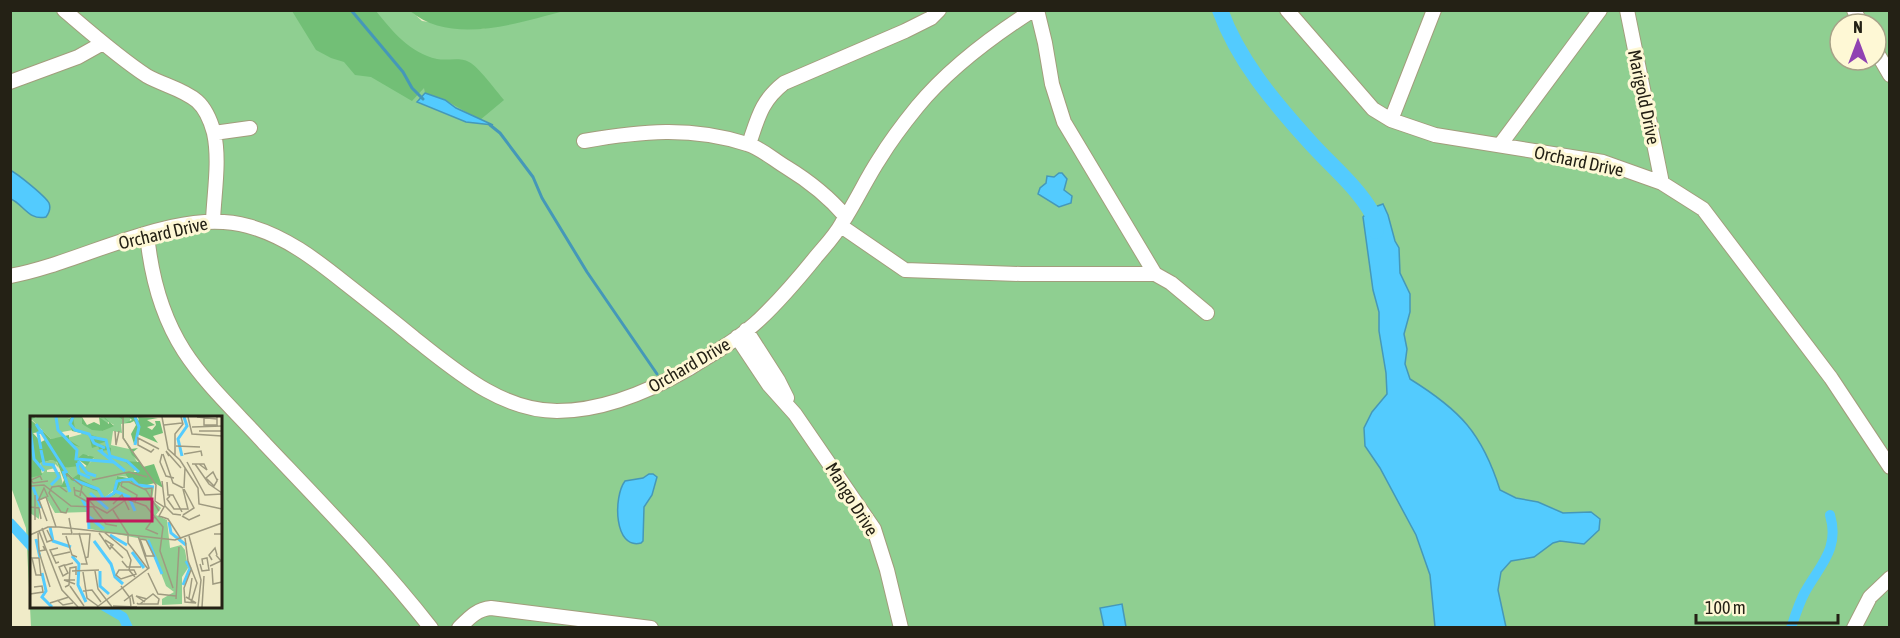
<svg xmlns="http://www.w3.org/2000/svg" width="1900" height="638" font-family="'Asap Condensed',sans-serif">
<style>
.green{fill:#8fcf91;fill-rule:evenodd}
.forest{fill:#72bf76}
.water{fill:#53cbfe;stroke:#4598b8;stroke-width:1.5}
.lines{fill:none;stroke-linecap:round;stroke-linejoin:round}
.stream{stroke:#4598b8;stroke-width:3}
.canal{stroke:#53cbfe;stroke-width:10}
.river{stroke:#53cbfe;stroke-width:16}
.minor-casing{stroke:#a29d7c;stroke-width:16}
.minor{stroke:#fff;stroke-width:14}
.labels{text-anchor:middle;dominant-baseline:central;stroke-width:6;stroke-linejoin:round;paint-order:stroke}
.street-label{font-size:18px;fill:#242115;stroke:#fef8d5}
.inset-river{fill:none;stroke:#53cbfe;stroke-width:3}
.inset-road{fill:none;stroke:#9e9a80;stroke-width:1.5}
.view{fill:#c2185b;fill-opacity:0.15;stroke:#c2185b;stroke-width:3}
.inset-edge{fill:none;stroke:#242115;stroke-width:3}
</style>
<rect width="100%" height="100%" fill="#f0ebc8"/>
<!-- green -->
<path class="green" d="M 410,10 L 422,21 L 481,29 L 564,10 L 1889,11 L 1889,627 L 31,627 L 26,528 L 11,487 L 11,11 ZM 1840,24 L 1876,24 L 1876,60 L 1840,60 ZM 32,418 L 220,418 L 220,606 L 32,606 Z"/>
<!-- forest -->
<path class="forest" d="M 292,11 L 376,11 C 392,31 410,53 437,59 C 447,61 460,57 469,62 C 478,66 497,92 504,100 L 480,120 L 445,100 L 425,93 L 424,88 L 412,101 L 371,77 L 355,75 L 344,62 L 331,58 L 316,50 Z
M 410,11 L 564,11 C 517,23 452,46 410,11 Z"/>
<!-- water -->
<path class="water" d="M 425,93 L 445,100 L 456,108 L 493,125 L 466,122 L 417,102 Z
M 10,170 C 18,174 45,196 49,203 C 51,208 49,213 46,217 C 29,221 24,205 11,199 Z
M 1059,173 L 1062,173 L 1067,179 L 1064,190 L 1072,196 L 1071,203 L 1059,207 L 1038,194 L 1040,188 L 1046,183 L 1047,176 L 1054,177 Z
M 1383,204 L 1388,215 L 1395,241 L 1399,248 L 1400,273 L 1410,294 L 1410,312 L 1404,334 L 1407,349 L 1405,364 L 1410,379 C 1460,410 1482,433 1500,490 L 1516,498 L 1538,502 L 1563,513 L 1591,512 L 1600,519 L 1599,530 L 1584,544 L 1560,541 L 1553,543 L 1534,557 L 1511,561 L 1501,572 L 1498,590 L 1506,627 L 1435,627 L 1430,575 L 1416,535 L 1380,468 L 1365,446 L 1364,428 L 1372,412 L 1387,394 L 1386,373 L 1379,331 L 1379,312 L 1373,290 L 1363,217 L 1372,208 Z
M 649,474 L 653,474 L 657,477 L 652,495 L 644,507 L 643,541 L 641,543 C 614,550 613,497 625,481 L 643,478 Z
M 1122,604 L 1126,627 L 1104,627 L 1100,608 Z"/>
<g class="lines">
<!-- stream -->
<path class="stream" d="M 351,10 L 403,72 L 412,88 L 423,99
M 490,125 L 500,133 L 533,177 L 542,198 L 587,272 L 657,374"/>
<!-- canal -->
<path class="canal" d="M 10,523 L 32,547
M 104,606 L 123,617 L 128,628
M 1791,628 C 1795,616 1799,603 1805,592 C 1820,565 1840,549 1830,515"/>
<!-- river -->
<path class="river" d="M 1220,10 C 1238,60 1273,101 1308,140 C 1329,164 1356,185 1372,213 C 1375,218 1375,225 1376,231"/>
<!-- minor casing -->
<g class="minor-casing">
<path id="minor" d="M 64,10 C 91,33 118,57 147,76 C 163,85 183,89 197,101 C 205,108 211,122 214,133 C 220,161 214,193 213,221
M 1037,10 L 1045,43 L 1052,84 L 1064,122 L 1155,274
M 1287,10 L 1373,109 L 1391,120 L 1435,135 L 1603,162 L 1662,183 L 1703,209 L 1831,378 L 1890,467
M 1627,10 L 1662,183
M 1854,10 L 1861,24
M 1876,51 L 1890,75
M 10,82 L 78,57 L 103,43
M 1391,120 L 1434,10
M 214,133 L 250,128
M 584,141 C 641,131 691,126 747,144 C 761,148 774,160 786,167 C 809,181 829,197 846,217
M 749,144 C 758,118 761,101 784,83 L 905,31 L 931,18 L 939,10
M 1500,145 L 1600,10
M 841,226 L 905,270 L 1021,274 L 1155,274 L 1171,283 L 1207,313
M 147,234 C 151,276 161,315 184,351 C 206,385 238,414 265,444 C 322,504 380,563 431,628
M 10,276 C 83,263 175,206 248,226 C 285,236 315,259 345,283 C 368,301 391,319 414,338 C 455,370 501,411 557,411 C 603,411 648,392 688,369 C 712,354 739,339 760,319 C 780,300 798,279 815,258 C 824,247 835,236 842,223 C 856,202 866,179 880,158 C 891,140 904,123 917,107 C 949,68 991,37 1033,10
M 746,330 L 778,380 L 787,398
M 737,337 L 769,385 L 795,414 L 874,529 L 887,570 L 901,628
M 459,628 C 469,618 477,609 491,608 L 651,628
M 1854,628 L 1870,597 L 1890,578"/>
</g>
<!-- minor -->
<use href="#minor" class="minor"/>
</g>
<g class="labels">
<!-- street labels -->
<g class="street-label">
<text transform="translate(1644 97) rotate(78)">Marigold Drive</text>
<text transform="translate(1579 161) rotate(12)">Orchard Drive</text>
<text transform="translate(163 233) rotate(-13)">Orchard Drive</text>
<text transform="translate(689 365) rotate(-30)">Orchard Drive</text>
<text transform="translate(852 499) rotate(58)">Mango Drive</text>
</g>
</g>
<!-- overview -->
<g transform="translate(30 416)">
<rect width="192" height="192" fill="#f0ebc8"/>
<path d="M 7,1 L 41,1 L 38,3 L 43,14 L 32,16 L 33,22 L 21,23 L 1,3 ZM 43,1 L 52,1 L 52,8 L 73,15 L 84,9 L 79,6 L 74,9 L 70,1 L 101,1 L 99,7 L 91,8 L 92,17 L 83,15 L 81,29 L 99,33 L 111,52 L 107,52 L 121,65 L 111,69 L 109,55 L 105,54 L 101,61 L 87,60 L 84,74 L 74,82 L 68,72 L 43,62 L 33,52 L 48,49 L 49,44 L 55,51 L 64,43 L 58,39 L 48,42 L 38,26 L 37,22 L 52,18 L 42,10 ZM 22,44 L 26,45 L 28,49 L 29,52 L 25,48 L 25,52 L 17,54 L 17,56 L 30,56 L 33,69 L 40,72 L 35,65 L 35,58 L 68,76 L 73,84 L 85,79 L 92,65 L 99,63 L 109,71 L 124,70 L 122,84 L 131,92 L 126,99 L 137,104 L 140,132 L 151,129 L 155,134 L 158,152 L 152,161 L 152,188 L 132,189 L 132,183 L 144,176 L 136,170 L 118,124 L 60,113 L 57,96 L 25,97 L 16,81 L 9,84 L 9,103 L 0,97 L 0,62 L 14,56 L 10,47 Z" fill="#8fcf91"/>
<path d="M 0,1 L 6,1 L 1,4 L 8,10 L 11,16 L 3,17 L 11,26 L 15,24 L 12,14 L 21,23 L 39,19 L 39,24 L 50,31 L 44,29 L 48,42 L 53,38 L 64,41 L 57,50 L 49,44 L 49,50 L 33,52 L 43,62 L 50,57 L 50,63 L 68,72 L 74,82 L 83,76 L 87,60 L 98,62 L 89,47 L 95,56 L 109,56 L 94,45 L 109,46 L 102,39 L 93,21 L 93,4 L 89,1 L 94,1 L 94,22 L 101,33 L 108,32 L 103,36 L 113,51 L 124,48 L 133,72 L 125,67 L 109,71 L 99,64 L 92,65 L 85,79 L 73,84 L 68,76 L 41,64 L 38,59 L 35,66 L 40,71 L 22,71 L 32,69 L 34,64 L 27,46 L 22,44 L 10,47 L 12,59 L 0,62 ZM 43,1 L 45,13 L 78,25 L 68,28 L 81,32 L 80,40 L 86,40 L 79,41 L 78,34 L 70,35 L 68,30 L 62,32 L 59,19 L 42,15 L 38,3 ZM 52,1 L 57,9 L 64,6 L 70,9 L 69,1 L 79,8 L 79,6 L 75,3 L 74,1 L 84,10 L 73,15 L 62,14 L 52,8 ZM 99,1 L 106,1 L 109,5 L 108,1 L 128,2 L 117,4 L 125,9 L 117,11 L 122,14 L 126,9 L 125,5 L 130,5 L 133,17 L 123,20 L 128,27 L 107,18 L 104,28 L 101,18 L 106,9 L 104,5 L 100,7 L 95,7 L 102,4 Z" fill="#72bf76"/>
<path class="inset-river" d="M 26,1 L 28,14 L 47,34 L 46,43 L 83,46M 43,1 L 40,8 L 45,14 L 59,18 L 64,27 L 75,32M 105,1 L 109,11 L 105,29M 6,8 L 37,57M 0,12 L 4,43 L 14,55M 61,21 L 76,24 L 80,40 L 97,45 L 109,56M 11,33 L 8,17 L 13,15M 11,34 L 14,48 L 23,49 L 29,61 L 21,69M 73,34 L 70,35 L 95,55M 152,40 L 148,23 L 157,10 L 154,1M 48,45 L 57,57 L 66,60M 47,47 L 49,57 L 60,62M 33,55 L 40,76M 44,64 L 68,73 L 74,83 L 84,77 L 87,65 L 102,63 L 108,69 L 124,71M 3,71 L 11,92M 85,75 L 99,81 L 105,95M 60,77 L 78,93M 52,83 L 58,94 L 59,113M 58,100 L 74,113M 139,106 L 141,117 L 156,129M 20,111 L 23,125 L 41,131M 80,119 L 97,129M 6,123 L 10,142M 118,124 L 132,158M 64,125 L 81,148 L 85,161 L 93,168M 102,136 L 114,152M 42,140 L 49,148 L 48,169 L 56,186M 70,155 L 70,170 L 79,178M 12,157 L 16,175 L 12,181 L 22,191M 153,169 L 160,152 L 156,145"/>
<path class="inset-road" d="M 93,1 L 93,22 L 126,69 L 125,85 L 134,91 L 129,100 L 138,103 L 151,123M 132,1 L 138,33 L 150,44 L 168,72 L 169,88 L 192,93M 158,1 L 162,18 L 192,20M 167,1 L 187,3M 174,1 L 174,9 L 187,9 L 187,1M 134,9 L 152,7M 162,11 L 192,10M 85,15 L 86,29 L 89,15M 169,15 L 192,15M 146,30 L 170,31M 124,33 L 121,36 L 108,29 L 108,22 L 129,33M 132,38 L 130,46 L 136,60 L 144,62M 133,38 L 143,67 L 153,72M 154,38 L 171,35 L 172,40M 145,39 L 145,18 L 153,8 L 151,1M 139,40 L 136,35 L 151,52M 157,46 L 175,79 L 192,78M 162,48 L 174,48 L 177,54 L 169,48M 165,48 L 179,68 L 192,77M 36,58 L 52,70 L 50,80M 12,64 L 10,60 L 1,64 L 3,67 L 18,65M 62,64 L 99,56 L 117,61M 187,64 L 183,56 L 176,62 L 184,70 L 187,65 L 187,64 L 188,63M 132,65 L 135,90 L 143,98 L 151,99M 137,66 L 138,79 L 143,79 L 152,96M 0,70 L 14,69 L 41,90 L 66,91 L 77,97 L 97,83 L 116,90 L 133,111 L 130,135 L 143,172M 91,70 L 92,66 L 99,66 L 116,74 L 129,95M 91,70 L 107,79 L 105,87M 44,71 L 45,79 L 58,86M 154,72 L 155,52M 114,73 L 122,72 L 121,84M 44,74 L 52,76 L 65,91M 37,76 L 29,70 L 22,71 L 19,77 L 31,96 L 36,97 L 38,92M 5,79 L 5,104M 140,80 L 137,83 L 144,93 L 158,93 L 153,73M 8,85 L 14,72 L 18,81M 83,88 L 92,79 L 99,94M 0,91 L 9,92 L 11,103M 63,91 L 76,108 L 87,110M 83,94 L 98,118M 153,99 L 164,92 L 154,73M 125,100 L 116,113 L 128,118M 152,100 L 159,104 L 170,99M 17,105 L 9,84 L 16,81 L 26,111M 12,112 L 17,126 L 22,124 L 17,114M 9,115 L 32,174 L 48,191M 74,116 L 97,135 L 101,144 L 99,154 L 105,161M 8,117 L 9,135 L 15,134 L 13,130M 49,117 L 57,148 L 51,148M 69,117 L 80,133 L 83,129 L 75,124M 98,117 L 98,127 L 118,153M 32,118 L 42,118 L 39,102M 43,118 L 60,118 L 58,141 L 55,142M 184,118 L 192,118 L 192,138M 0,119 L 18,111 L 29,111 L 145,124 L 192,107M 36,120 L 42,139 L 47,141M 159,120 L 171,164 L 168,191M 155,122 L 158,145 L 167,167 L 161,187M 110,123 L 116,124 L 124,140 L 116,140 ZM 80,129 L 93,142M 28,132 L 20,134 L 26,147 L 29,146M 9,136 L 20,171M 22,140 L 40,136M 9,142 L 2,142 L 6,159 L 11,159M 9,142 L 11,160M 182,144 L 179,139 L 185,132 L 187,139M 92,145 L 97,151 L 111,151M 170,148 L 172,155 L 179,154 L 177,142 L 172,143 L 173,149M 34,149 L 38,157 L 33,160 L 29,151 L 34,149 L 36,149 L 43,147M 180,150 L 191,145 L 186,139M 182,152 L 183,168 L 192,166M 89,154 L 104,154 L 106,158 L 91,163 L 86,159 ZM 42,155 L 69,154M 65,155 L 68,173 L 82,191M 53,156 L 57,182 L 68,190M 118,157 L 128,178 L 146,180M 45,168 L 34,164 L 45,164M 40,170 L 54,190M 91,170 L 100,182 L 101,191M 35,171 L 39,169 L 40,152 L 46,151 L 46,159M 53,175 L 62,174 L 71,186M 0,178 L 13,176 L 12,170 L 4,171M 156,181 L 166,187 L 155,186 L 154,172 L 161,154M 159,182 L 162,162M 146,183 L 149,131M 27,184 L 33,189 L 43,187M 94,185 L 102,179 L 104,188M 115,186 L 106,180 L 117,183M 20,187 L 39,181M 107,187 L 108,188 L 128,188 L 129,183 L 123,178 L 110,188M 83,190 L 107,191M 67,191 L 119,152 L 108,120M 172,191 L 174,160"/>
<path class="view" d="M 58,83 L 122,83 L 122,105 L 58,105 Z"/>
<rect width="192" height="192" class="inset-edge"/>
</g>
<!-- border -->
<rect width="1900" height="638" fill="none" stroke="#242115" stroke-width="24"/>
<!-- north arrow -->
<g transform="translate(1858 42)"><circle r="28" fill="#fef8d5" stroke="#a7a288" stroke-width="1.5"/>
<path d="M0-4.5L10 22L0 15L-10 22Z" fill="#9042b2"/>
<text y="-9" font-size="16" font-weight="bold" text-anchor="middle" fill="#242115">N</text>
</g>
<!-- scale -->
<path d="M1696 614v9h142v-9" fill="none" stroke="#242115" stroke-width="3"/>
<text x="1705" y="614" font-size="18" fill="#242115" stroke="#fef8d5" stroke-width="4.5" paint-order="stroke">100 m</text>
</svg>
